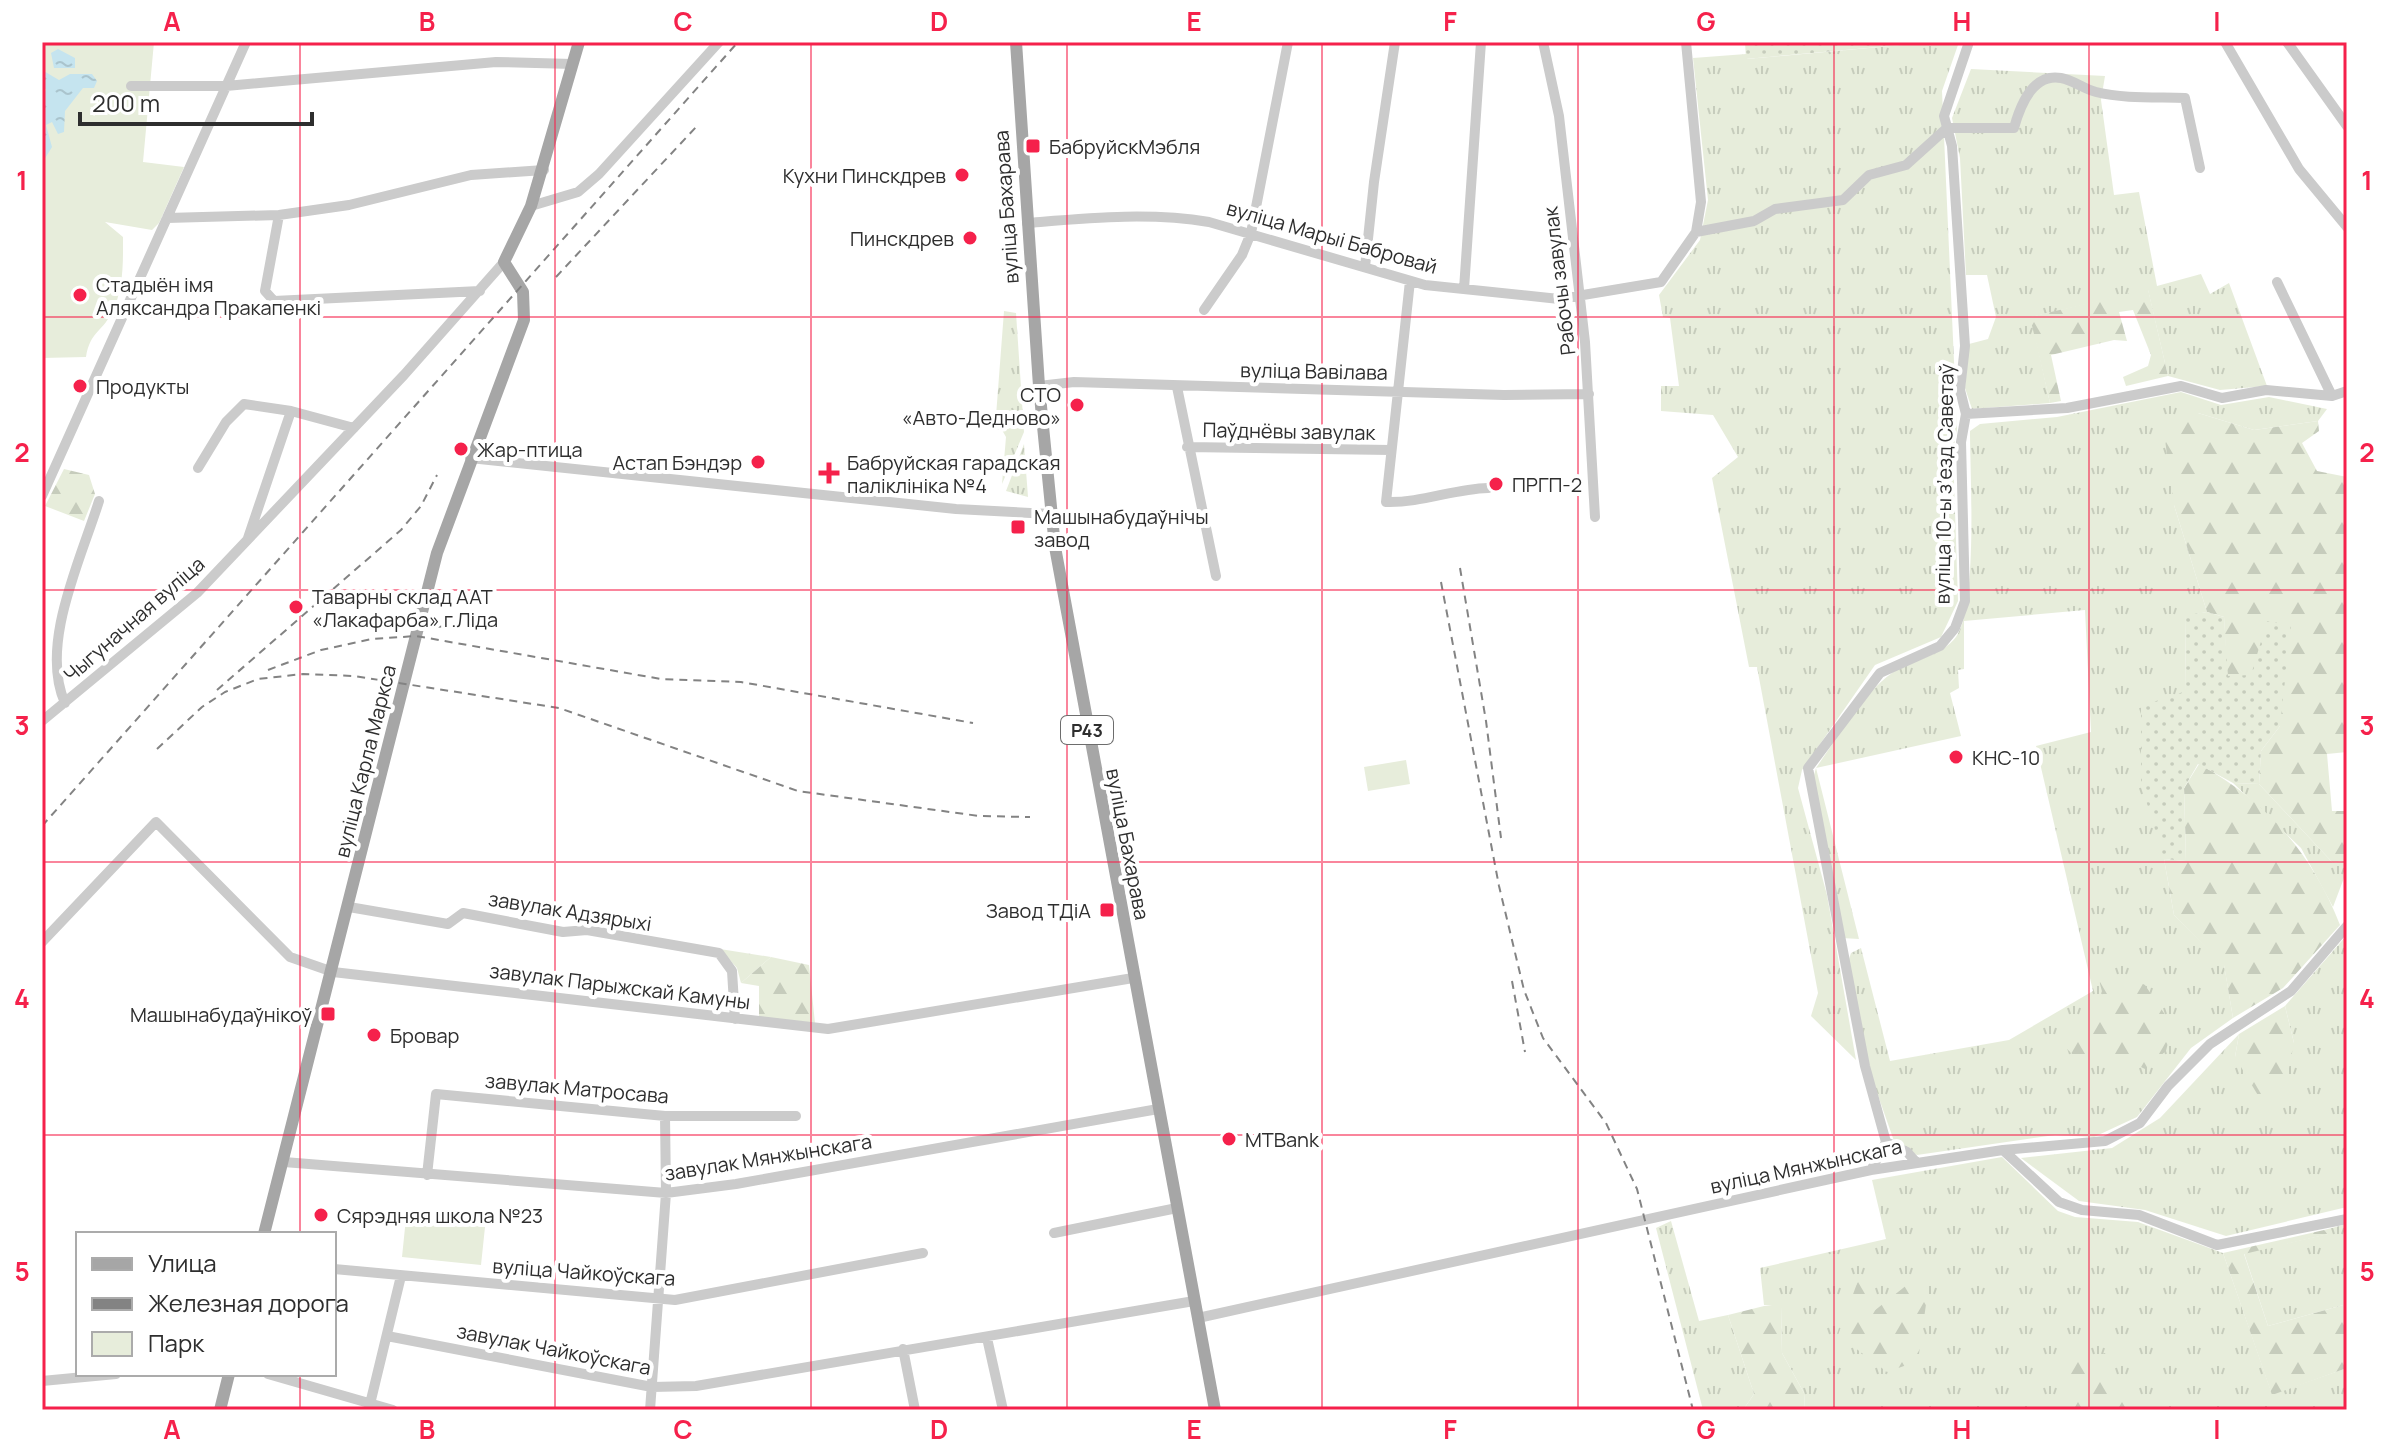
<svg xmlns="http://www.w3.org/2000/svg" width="2389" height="1452" font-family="Manrope,sans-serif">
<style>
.grass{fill:url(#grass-tufts)}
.forest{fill:url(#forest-firs)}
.park{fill:#e7eddb}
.garden{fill:url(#garden-dots)}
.water{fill:url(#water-ripples)}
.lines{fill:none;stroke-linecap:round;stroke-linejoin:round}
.minor{stroke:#cbcbcb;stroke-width:10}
.major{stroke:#a6a6a6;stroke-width:12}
.rail{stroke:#838383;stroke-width:2;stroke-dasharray:8 6;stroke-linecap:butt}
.grid{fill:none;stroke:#f5214b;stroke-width:2;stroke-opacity:0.55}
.poi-dot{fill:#f5214b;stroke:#fff;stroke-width:3}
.labels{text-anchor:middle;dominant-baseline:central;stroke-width:8;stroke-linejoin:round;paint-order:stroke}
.shield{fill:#fff;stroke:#6d6d6d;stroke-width:2}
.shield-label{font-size:18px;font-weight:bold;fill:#2e2e2e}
.poi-label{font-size:20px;fill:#2e2e2e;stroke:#fff;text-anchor:start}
.street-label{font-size:20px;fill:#2e2e2e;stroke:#fff}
.neatline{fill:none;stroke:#f5214b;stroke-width:3}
.grid-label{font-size:26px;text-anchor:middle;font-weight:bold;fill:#f5214b}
</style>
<defs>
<pattern id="grass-tufts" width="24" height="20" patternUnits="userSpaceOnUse" patternTransform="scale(2)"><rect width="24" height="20" fill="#e7eddb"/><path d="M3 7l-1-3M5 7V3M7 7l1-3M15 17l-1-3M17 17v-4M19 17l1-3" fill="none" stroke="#c6ccbc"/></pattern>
<pattern id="forest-firs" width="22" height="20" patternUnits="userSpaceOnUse" patternTransform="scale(2)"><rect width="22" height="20" fill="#e7eddb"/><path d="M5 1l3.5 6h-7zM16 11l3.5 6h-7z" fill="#c6ccbc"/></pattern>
<pattern id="garden-dots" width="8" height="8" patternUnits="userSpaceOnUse" patternTransform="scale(2)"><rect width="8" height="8" fill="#e7eddb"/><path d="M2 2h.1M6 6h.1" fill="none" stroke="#c6ccbc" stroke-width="1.8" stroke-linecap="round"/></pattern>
<pattern id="water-ripples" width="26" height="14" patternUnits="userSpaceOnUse" patternTransform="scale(2)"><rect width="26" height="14" fill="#c5e4ef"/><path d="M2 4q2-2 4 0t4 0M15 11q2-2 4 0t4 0" fill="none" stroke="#aac4cd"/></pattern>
</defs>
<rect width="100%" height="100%" fill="#fff"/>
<!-- grass -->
<path class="grass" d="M 1935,42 L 1959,42 L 1942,91 L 1957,429 L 1953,451 L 1958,601 L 1941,637 L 1875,665 L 1802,770 L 1798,788 L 1827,895 L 1856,1060 L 1811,1016 L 1818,993 L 1757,667 L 1749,667 L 1712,478 L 1738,457 L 1713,415 L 1661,411 L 1661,386 L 1679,386 L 1670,318 L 1663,317 L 1659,295 L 1700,240 L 1708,200 L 1693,58 L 1746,54 L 1747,59 Z
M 1971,69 L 2105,76 L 2101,100 L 2114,195 L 2139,192 L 2157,286 L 2201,274 L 2210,294 L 2229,283 L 2267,386 L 2220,390 L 2168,376 L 2148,290 L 2031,317 L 2050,403 L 1972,409 L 1965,388 L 1969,344 L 1988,339 L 1996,317 L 1987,275 L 1966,275 L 1960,158 L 1952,118 Z
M 1004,311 L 1016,313 L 1024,432 L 1002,484 L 1006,437 L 1002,430 L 995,429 Z
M 2181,392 L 2221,405 L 2269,397 L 2327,409 L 2318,421 L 2254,430 L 2198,413 L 2174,505 L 2207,612 L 2185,616 L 2186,691 L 2164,859 L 2174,915 L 2224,964 L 2233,1018 L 2191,1048 L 2137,1117 L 2094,1137 L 2055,1135 L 1917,1155 L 1894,1141 L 1868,1067 L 1848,962 L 1851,953 L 1861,948 L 1890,1061 L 2009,1040 L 2093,991 L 2036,746 L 2091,732 L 2085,610 L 1964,621 L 1964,669 L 1958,670 L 1959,688 L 1950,693 L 1961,736 L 1816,768 L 1859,939 L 1842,938 L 1812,782 L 1816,768 C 1839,736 1860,696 1892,673 C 1911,659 1941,657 1956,637 C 1978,608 1970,471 1970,431 L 1980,424 L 2057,417 Z
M 1024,444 L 1028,497 L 1006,491 Z
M 2233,783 L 2259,784 L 2333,863 L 2347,860 L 2347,870 L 2333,907 L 2301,848 Z
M 2347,935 L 2347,1207 L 2226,1236 L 2145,1210 L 2079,1201 L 2021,1158 L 2112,1148 L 2160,1118 L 2239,1034 L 2235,1057 L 2294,1043 L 2285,1006 Z
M 720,949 L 771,957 L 741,983 L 737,968 Z
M 2002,1157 L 2058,1211 L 2075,1217 L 2138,1222 L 2223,1253 L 2272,1394 L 2347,1368 L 2347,1410 L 1805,1410 L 1804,1393 L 1782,1353 L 1781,1307 L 1764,1305 L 1760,1268 L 1886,1239 L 1872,1180 Z
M 1671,1221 L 1699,1321 L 1728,1315 L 1754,1394 L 1743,1410 L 1703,1410 L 1656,1228 Z
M 2347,1224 L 2347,1304 L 2268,1326 L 2244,1253 L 2328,1234 L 2324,1230 Z"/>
<!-- forest -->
<path class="forest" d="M 2148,289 L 2168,376 L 2126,386 L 2123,377 L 2148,366 L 2151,355 L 2133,310 L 2119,312 L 2127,341 L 2114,340 L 2051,355 L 2061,401 L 2050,403 L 2030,317 Z
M 2198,413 L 2254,430 L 2318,421 L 2319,431 L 2302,443 L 2317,471 L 2347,477 L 2347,752 L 2327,754 L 2332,811 L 2347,811 L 2347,860 L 2333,863 L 2259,784 L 2261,751 L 2280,726 L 2251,676 L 2227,676 L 2224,617 L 2207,612 L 2174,505 L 2162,418 Z
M 64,469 L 89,475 L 95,494 L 84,521 L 45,506 Z
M 2199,764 C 2266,801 2312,853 2340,925 L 2283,988 L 2233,1018 L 2224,965 L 2174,915 L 2164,859 L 2186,861 L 2184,788 Z
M 771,957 L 809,965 L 815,1023 L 759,1017 L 759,986 L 741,983 Z
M 2124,974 L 2145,985 L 2172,1025 L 2166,1051 L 2145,1069 C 2137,1065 2125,1057 2116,1058 C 2090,1060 2080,1068 2061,1041 L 2104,999 L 2099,980 Z
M 2285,1006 L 2294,1043 L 2283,1098 L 2262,1102 L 2235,1057 L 2239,1034 Z
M 2324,1230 L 2329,1234 L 2244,1254 L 2268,1326 L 2347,1304 L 2347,1368 L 2272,1395 L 2223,1253 Z
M 1917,1277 L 1928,1290 L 1918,1361 L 1887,1372 L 1838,1335 L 1859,1278 L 1874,1311 Z
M 1764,1306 L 1781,1306 L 1782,1353 L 1804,1393 L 1805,1410 L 1743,1410 L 1754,1394 L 1728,1315 Z
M 2105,1353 L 2127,1410 L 2072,1410 L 2057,1366 Z"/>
<!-- park -->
<path class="park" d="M 42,42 L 154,42 L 143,162 L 184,167 L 159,223 L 152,230 L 105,222 L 123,237 C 123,262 124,291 111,314 C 101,333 90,332 86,357 L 42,358 Z
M 1406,760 L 1410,784 L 1368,791 L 1364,767 Z
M 406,1218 L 485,1227 L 481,1265 L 402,1257 Z"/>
<!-- garden -->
<path class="garden" d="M 1745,42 L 1935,42 L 1746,59 Z
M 2207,612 L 2224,617 L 2228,676 L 2251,675 L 2267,621 L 2291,626 L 2280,726 L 2261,751 L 2259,784 L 2233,783 L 2198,764 L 2184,788 L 2186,861 L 2164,859 L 2141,784 L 2141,706 L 2186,691 L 2185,615 Z"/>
<!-- water -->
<path class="water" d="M 58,49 L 75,58 L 75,68 L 54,68 L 51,53 Z
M 42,70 L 59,80 L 70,74 L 92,74 L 97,81 L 94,88 L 83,88 L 65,111 L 64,132 L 58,134 L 52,122 L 46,125 L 52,147 L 44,160 L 42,101 L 46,89 L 42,89 Z"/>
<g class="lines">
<!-- minor -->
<path class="minor" d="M 1543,42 L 1559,116 L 1585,342 L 1595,517
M 2225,42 L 2299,169 L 2347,227
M 2287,42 L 2347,126
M 131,86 L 226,86 L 496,62 L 573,64
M 531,206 L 578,192 L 599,174 L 719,42
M 279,215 L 265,291 L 274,301 L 480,291
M 167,218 L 279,215 L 349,205 L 471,175 L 544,170
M 1027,223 C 1089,218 1148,212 1209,222 L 1425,285 L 1559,299 L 1661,282 L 1696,232 L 1701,202 L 1686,42
M 1696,232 L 1754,221 L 1775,209 L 1843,200 L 1869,175 L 1906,165 L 1947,128 L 2014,128 C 2020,106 2033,73 2061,78 C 2073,80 2084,89 2096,92 C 2124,99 2156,97 2185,98 L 2200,168
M 1365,267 L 1374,182 L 1395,42
M 1410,281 L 1386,502 C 1422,503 1453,489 1488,488
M 2277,282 L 2332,396
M 1464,289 L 1481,42
M 1204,310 L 1242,255 L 1251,233 L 1288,42
M 1039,386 L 1074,382 L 1504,395 L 1589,394
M 1177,387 L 1216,576
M 1966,414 L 2067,408 L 2181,386 L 2222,398 L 2266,390 L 2332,396 L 2347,391
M 1187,447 L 1391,450
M 470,458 L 956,509 L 1050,514
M 198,468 L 226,422 L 244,404 L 291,411 L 354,428
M 42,496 L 246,42
M 248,538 L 291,411
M 65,703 C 39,645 81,559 99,501
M 42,721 L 197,593 L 404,375 L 504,262
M 349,907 L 448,924 L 463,913 L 563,932 L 587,930 L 719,953 L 732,971 L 735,1019
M 42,942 L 156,822 L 290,957 L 333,972 L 828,1029 L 1133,978
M 1886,1142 L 1907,1152 L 1916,1162
M 2003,1150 L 2059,1202 L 2082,1210 L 2139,1215 L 2217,1245 L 2347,1219
M 284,1162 L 666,1193 L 736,1184 L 1158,1109
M 1871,1170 L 1886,1142 L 1865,1066 L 1808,768 L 1880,673 L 1940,646 L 1955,628 L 1965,601 L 1961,442 L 1966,414 L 1960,390 L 1965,346 L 1952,146 L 1944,116 L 1969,42
M 427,1175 L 436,1094 L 665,1116 L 796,1116
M 1054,1233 L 1177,1208
M 334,1269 L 675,1300 L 923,1253
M 1198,1318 L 1871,1170 L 2003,1150 L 2105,1141 L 2140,1123 L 2168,1086 L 2210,1044 L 2291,991 L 2347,926
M 387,1336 L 652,1387 L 696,1386 L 1194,1301
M 987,1338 L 1003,1410
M 903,1349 L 915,1410
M 268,1374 L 393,1410
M 42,1381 L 116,1374
M 370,1404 L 401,1276
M 650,1410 L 666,1193 L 665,1116"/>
<!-- major -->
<path class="major" d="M 1016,42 L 1039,386 L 1055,547 L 1215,1410
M 264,1234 L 437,553 L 524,320 L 523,292 L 504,262 L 531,206 L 579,42
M 220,1410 L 229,1374"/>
<!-- rail -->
<path class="rail" d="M 556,277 L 697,126
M 1460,568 L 1486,721 L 1501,838
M 1441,582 L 1499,886 L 1524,990 L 1543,1038 L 1606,1123 L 1637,1189 L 1693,1410
M 410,628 L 454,626
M 268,670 L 321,650 L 372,639 L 416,636 L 661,679 L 741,682 L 973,723
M 217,690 L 401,530 L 421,506 L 437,475
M 157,749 L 202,707 L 225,692 L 258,679 L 303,674 L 354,676 L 559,708 L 798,791 L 979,816 L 1030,817
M 42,826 L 738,42
M 1512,981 L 1525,1052"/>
</g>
<!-- grid -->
<path class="grid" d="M 300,42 L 300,1234M 555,42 L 555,1410M 811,42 L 811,1410M 1067,42 L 1067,1410M 1322,42 L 1322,1410M 1578,42 L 1578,1410M 1834,42 L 1834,1410M 2089,42 L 2089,1410M 42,317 L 2347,317M 42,590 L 2347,590M 42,862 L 2347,862M 42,1135 L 2347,1135M 300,1374 L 300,1410"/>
<!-- markers -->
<g class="poi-dot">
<rect x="1025" y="138" width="16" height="16" rx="4"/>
<circle cx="962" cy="175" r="8"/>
<circle cx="970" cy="238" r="8"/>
<circle cx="80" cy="295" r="8"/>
<circle cx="80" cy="386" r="8"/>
<circle cx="1077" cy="405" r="8"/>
<circle cx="461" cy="449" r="8"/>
<circle cx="758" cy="462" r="8"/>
<path d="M825 461h8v8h8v8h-8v8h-8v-8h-8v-8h8z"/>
<circle cx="1496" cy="484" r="8"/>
<rect x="1010" y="519" width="16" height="16" rx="4"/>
<circle cx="296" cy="607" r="8"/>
<circle cx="1956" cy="757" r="8"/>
<rect x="1099" y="902" width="16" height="16" rx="4"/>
<rect x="320" y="1006" width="16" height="16" rx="4"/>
<circle cx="374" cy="1035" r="8"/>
<circle cx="1229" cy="1139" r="8"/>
<circle cx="321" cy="1215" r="8"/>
</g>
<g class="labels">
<!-- shield labels -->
<rect class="shield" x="1061" y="716" width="52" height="28" rx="6"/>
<g class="shield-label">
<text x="1087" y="730">Р43</text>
</g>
<!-- poi labels -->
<g class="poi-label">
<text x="1049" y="146">БабруйскМэбля</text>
<text x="946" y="175" text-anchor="end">Кухни Пинскдрев</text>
<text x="954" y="238" text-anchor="end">Пинскдрев</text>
<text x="96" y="284">Стадыён імя<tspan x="96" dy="23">Аляксандра Пракапенкі</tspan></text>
<text x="96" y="386">Продукты</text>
<text x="1061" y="394" text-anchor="end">СТО<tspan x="1061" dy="23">«Авто-Дедново»</tspan></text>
<text x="477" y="449">Жар-птица</text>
<text x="742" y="462" text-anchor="end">Астап Бэндэр</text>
<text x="847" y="462">Бабруйская гарадская<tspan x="847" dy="23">паліклініка №4</tspan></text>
<text x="1512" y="484">ПРГП-2</text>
<text x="1034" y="516">Машынабудаўнічы<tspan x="1034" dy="23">завод</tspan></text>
<text x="312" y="596">Таварны склад ААТ<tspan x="312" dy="23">«Лакафарба» г.Ліда</tspan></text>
<text x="1972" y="757">КНС-10</text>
<text x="1091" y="910" text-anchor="end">Завод ТДіА</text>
<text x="312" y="1014" text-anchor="end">Машынабудаўнікоў</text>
<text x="390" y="1035">Бровар</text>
<text x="1245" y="1139">MTBank</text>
<text x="337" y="1215">Сярэдняя школа №23</text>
</g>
<!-- street labels -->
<g class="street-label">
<text transform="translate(1006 207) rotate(-94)">вуліца Бахарава</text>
<text transform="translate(1332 237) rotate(16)">вуліца Марыі Бабровай</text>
<text transform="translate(1559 281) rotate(-97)">Рабочы завулак</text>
<text transform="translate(1314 371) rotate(1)">вуліца Вавілава</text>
<text transform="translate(1289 431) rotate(1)">Паўднёвы завулак</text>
<text transform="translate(1944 484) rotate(-89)">вуліца 10-ы зʼезд Саветаў</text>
<text transform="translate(134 619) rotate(-41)">Чыгуначная вуліца</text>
<text transform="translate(365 761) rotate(-76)">вуліца Карла Маркса</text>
<text transform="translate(1128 844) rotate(79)">вуліца Бахарава</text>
<text transform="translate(570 911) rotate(9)">завулак Адзярыхі</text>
<text transform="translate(620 986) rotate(7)">завулак Парыжскай Камуны</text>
<text transform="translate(577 1088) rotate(5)">завулак Матросава</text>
<text transform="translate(768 1157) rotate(-9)">завулак Мянжынскага</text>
<text transform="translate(1806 1166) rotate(-12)">вуліца Мянжынскага</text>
<text transform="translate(584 1272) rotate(4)">вуліца Чайкоўскага</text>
<text transform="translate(554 1349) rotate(11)">завулак Чайкоўскага</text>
</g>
</g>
<!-- border -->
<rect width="2389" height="1452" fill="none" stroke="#ffffff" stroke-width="88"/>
<!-- legend -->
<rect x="76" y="1232" width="260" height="144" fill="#ffffff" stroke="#ababab" stroke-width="2"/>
<rect x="92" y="1258" width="40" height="12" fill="#a6a6a6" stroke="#ababab" stroke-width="2"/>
<text x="148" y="1272" font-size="24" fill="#2e2e2e">Улица</text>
<rect x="92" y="1298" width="40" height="12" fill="#838383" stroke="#ababab" stroke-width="2"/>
<text x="148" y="1312" font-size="24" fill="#2e2e2e">Железная дорога</text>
<rect x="92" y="1332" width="40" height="24" fill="#e7eddb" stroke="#ababab" stroke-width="2"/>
<text x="148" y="1352" font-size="24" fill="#2e2e2e">Парк</text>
<!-- scale -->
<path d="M80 112v12h232v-12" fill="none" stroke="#2e2e2e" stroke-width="4"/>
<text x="92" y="112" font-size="24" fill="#2e2e2e" stroke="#ffffff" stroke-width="6" paint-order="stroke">200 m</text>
<rect x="44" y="44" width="2301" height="1364" class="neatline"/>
<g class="grid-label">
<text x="172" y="31">A</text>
<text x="427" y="31">B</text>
<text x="683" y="31">C</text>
<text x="939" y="31">D</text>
<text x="1194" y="31">E</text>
<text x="1450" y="31">F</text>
<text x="1706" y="31">G</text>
<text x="1962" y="31">H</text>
<text x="2217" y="31">I</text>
<text x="22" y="190">1</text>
<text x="2367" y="190">1</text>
<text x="22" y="462">2</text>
<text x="2367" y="462">2</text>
<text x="22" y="735">3</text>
<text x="2367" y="735">3</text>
<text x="22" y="1008">4</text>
<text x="2367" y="1008">4</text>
<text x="22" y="1281">5</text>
<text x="2367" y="1281">5</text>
<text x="172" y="1439">A</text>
<text x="427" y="1439">B</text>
<text x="683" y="1439">C</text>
<text x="939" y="1439">D</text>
<text x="1194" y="1439">E</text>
<text x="1450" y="1439">F</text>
<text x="1706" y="1439">G</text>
<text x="1962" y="1439">H</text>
<text x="2217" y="1439">I</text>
</g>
</svg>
